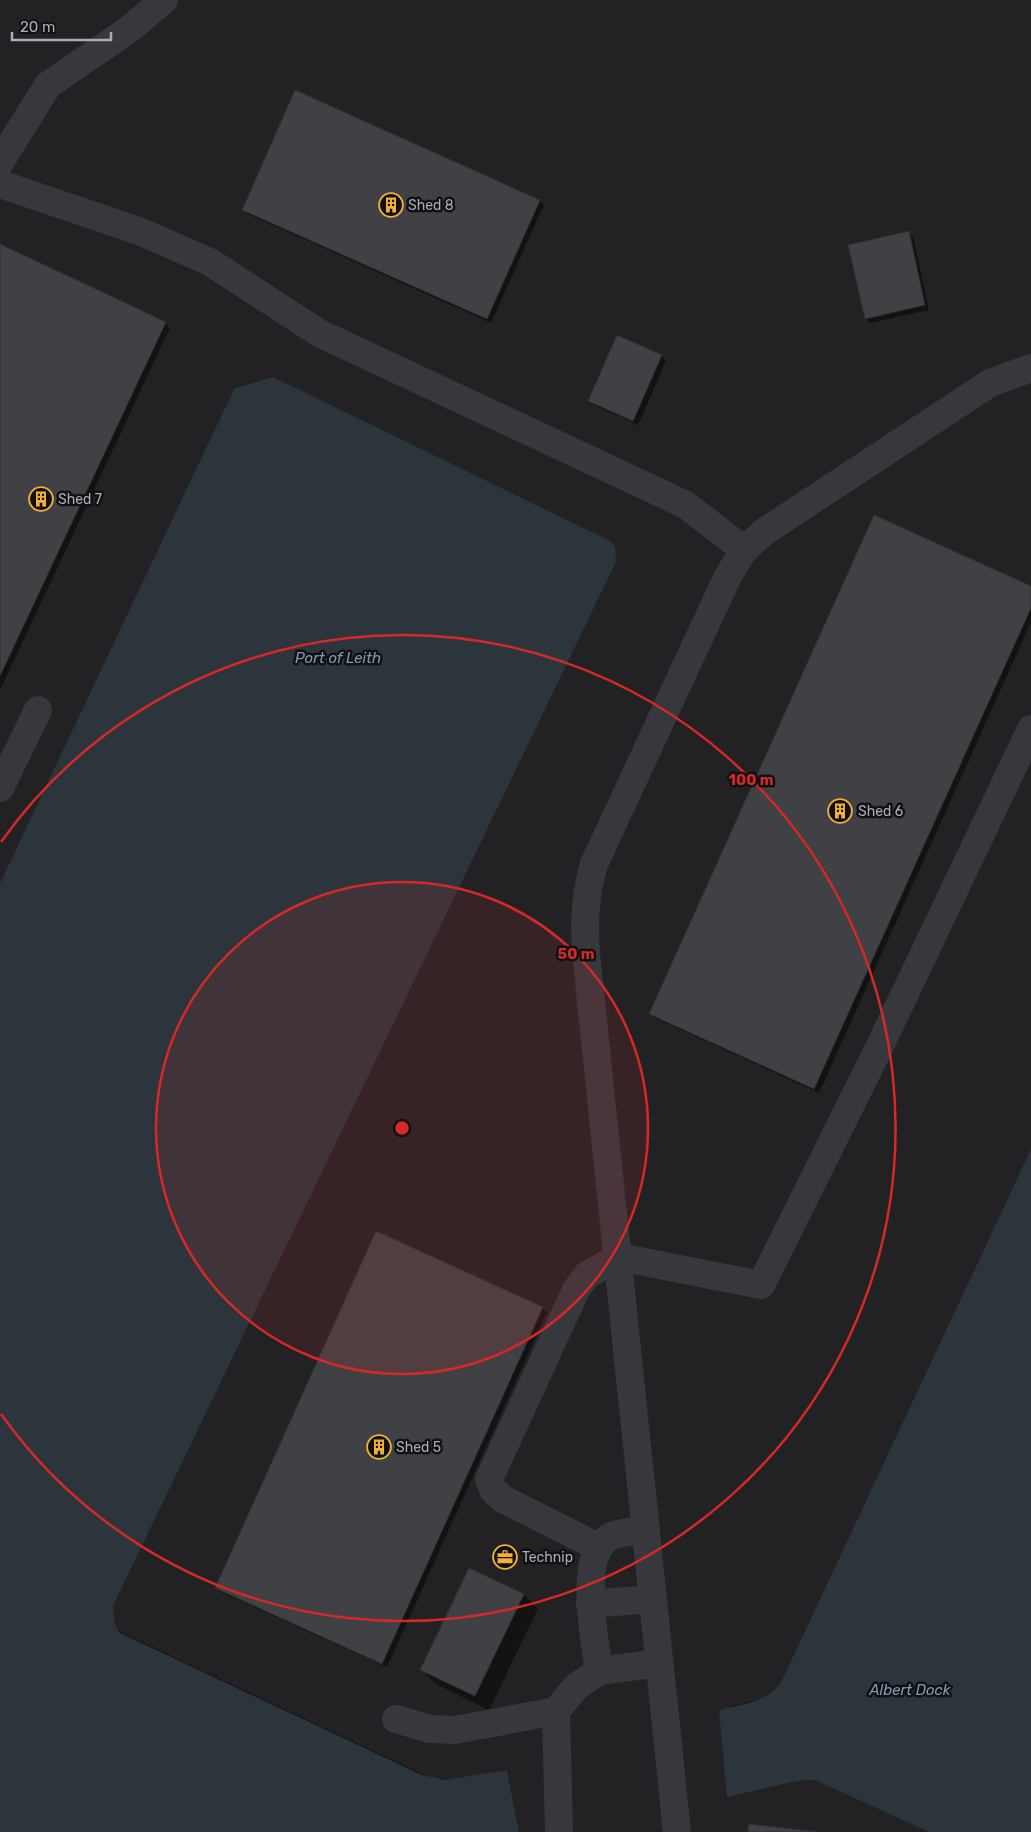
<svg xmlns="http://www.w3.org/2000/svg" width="1031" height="1832" font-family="Rubik,sans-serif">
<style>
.built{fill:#222225}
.water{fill:#2c353c}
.shadow{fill:#0007}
.building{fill:#404145;stroke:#303034}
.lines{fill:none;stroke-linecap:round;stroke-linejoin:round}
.minor{stroke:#37383d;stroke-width:28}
.ring{fill:none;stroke:#d62828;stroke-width:2.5}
.labels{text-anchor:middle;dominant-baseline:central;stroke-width:5;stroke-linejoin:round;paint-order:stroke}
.poi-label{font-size:14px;fill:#a8adb8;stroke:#111113;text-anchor:start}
.water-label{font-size:15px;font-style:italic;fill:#7f9bb3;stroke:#111113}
.centre{fill:#d62828;stroke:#111113;stroke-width:2.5}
.ring-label{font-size:15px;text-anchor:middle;font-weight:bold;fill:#d62828;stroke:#111113;stroke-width:5;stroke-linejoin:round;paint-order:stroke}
</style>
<rect width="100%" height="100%" fill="#161618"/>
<!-- built -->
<path class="built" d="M 0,0 L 1031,0 L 1031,1149 L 782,1680 L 777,1689 L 767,1697 L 719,1710 L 796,1781 L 815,1780 L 824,1782 L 929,1832 L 519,1832 L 507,1770 L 458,1779 L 433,1779 L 120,1632 L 115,1624 L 113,1606 L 616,562 L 234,389 L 0,883 Z"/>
<!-- water -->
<path class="water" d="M 273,377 L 610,541 L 615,547 L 616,562 L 113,1606 L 115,1624 L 120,1633 L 422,1775 L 445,1780 L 507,1770 L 519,1832 L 0,1832 L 0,883 L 234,389 Z
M 1031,1149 L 1031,1832 L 929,1832 L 815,1780 L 796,1781 L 727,1797 L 719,1710 C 742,1704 770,1702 782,1680 Z"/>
<!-- shadow -->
<path class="shadow" d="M 539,201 L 544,205 L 491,323 L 248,214 L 243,209 Z
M 908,232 L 913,237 L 929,310 L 870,323 L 866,319 Z
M 0,246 L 165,323 L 170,328 L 0,690 Z
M 618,336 L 662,356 L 666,361 L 638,425 L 594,405 L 589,401 Z
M 1031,587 L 1031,622 L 819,1093 L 655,1018 L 650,1013 Z
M 542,1308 L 547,1312 L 387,1667 L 221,1592 L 216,1587 Z
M 470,1569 L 524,1595 L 538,1609 L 489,1710 L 436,1684 L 422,1670 Z"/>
<!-- building -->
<path class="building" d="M 295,90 L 540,200 L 487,319 L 242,210 Z
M 909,231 L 925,305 L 865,319 L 848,245 Z
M 0,244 L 166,322 L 0,676 Z
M 617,335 L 662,355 L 633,421 L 588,401 Z
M 874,515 L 1031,586 L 1031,608 L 814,1089 L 649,1014 Z
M 376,1231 L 543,1307 L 382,1664 L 215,1588 Z
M 469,1568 L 524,1594 L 475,1696 L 420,1670 Z
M 749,1824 L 819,1832 L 748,1832 Z"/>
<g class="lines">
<!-- minor -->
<path class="minor" d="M 0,162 L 48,85 L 127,31 L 164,0
M 0,184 L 139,231 L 210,262 L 319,333 L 686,505 L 744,550
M 0,788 L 38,710
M 598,1547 L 503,1499 L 493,1490 L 489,1479 L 576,1290 L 587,1275 L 619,1257 L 761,1285 L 878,1050 L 1031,729
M 590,1604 L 653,1599
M 599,1671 C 595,1641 576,1551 612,1536 C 622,1532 636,1531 646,1529
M 396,1719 L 430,1729 L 455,1730 L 556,1711
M 559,1832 L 556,1711 L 576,1687 L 599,1671 L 659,1663
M 677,1832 L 586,953 C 584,921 585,894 594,864 L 728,576 L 744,550 L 764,532 L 990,383 L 1031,368"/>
</g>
<!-- distance rings -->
<circle cx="402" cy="1128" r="246" fill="#d62828" fill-opacity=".12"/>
<g class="ring">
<circle cx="402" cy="1128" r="246"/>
<path d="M1 842A493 493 0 1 1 1 1414"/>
</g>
<!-- icons -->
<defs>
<g id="building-ring" transform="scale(1.25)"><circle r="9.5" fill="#111113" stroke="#f2b134" stroke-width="1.5"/><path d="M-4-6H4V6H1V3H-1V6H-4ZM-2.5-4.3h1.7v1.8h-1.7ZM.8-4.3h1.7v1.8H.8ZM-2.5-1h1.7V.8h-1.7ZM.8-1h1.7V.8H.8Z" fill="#f2b134"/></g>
<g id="office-ring" transform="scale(1.25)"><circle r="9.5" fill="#111113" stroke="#f2b134" stroke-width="1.5"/><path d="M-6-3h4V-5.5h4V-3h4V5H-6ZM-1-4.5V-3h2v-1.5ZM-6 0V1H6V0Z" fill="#f2b134"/></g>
</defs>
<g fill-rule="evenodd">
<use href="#building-ring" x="391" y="205"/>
<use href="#building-ring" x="41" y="499"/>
<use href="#building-ring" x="840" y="811"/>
<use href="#building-ring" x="379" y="1447"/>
<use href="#office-ring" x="505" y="1557"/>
</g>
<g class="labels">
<!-- poi labels -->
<g class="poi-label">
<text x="408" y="205">Shed 8</text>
<text x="58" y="499">Shed 7</text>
<text x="858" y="811">Shed 6</text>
<text x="396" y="1447">Shed 5</text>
<text x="522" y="1557">Technip</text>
</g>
<!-- water labels -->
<g class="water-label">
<text x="338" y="658">Port of Leith</text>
<text x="910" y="1690">Albert Dock</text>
</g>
</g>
<circle cx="402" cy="1128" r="8" class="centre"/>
<g class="ring-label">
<text x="751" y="785">100 m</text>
<text x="576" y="959">50 m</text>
</g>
<!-- scale -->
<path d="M12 32v8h99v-8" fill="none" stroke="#a8adb8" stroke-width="2.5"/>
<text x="20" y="32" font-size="15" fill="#a8adb8" stroke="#111113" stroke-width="4" paint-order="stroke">20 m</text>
</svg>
